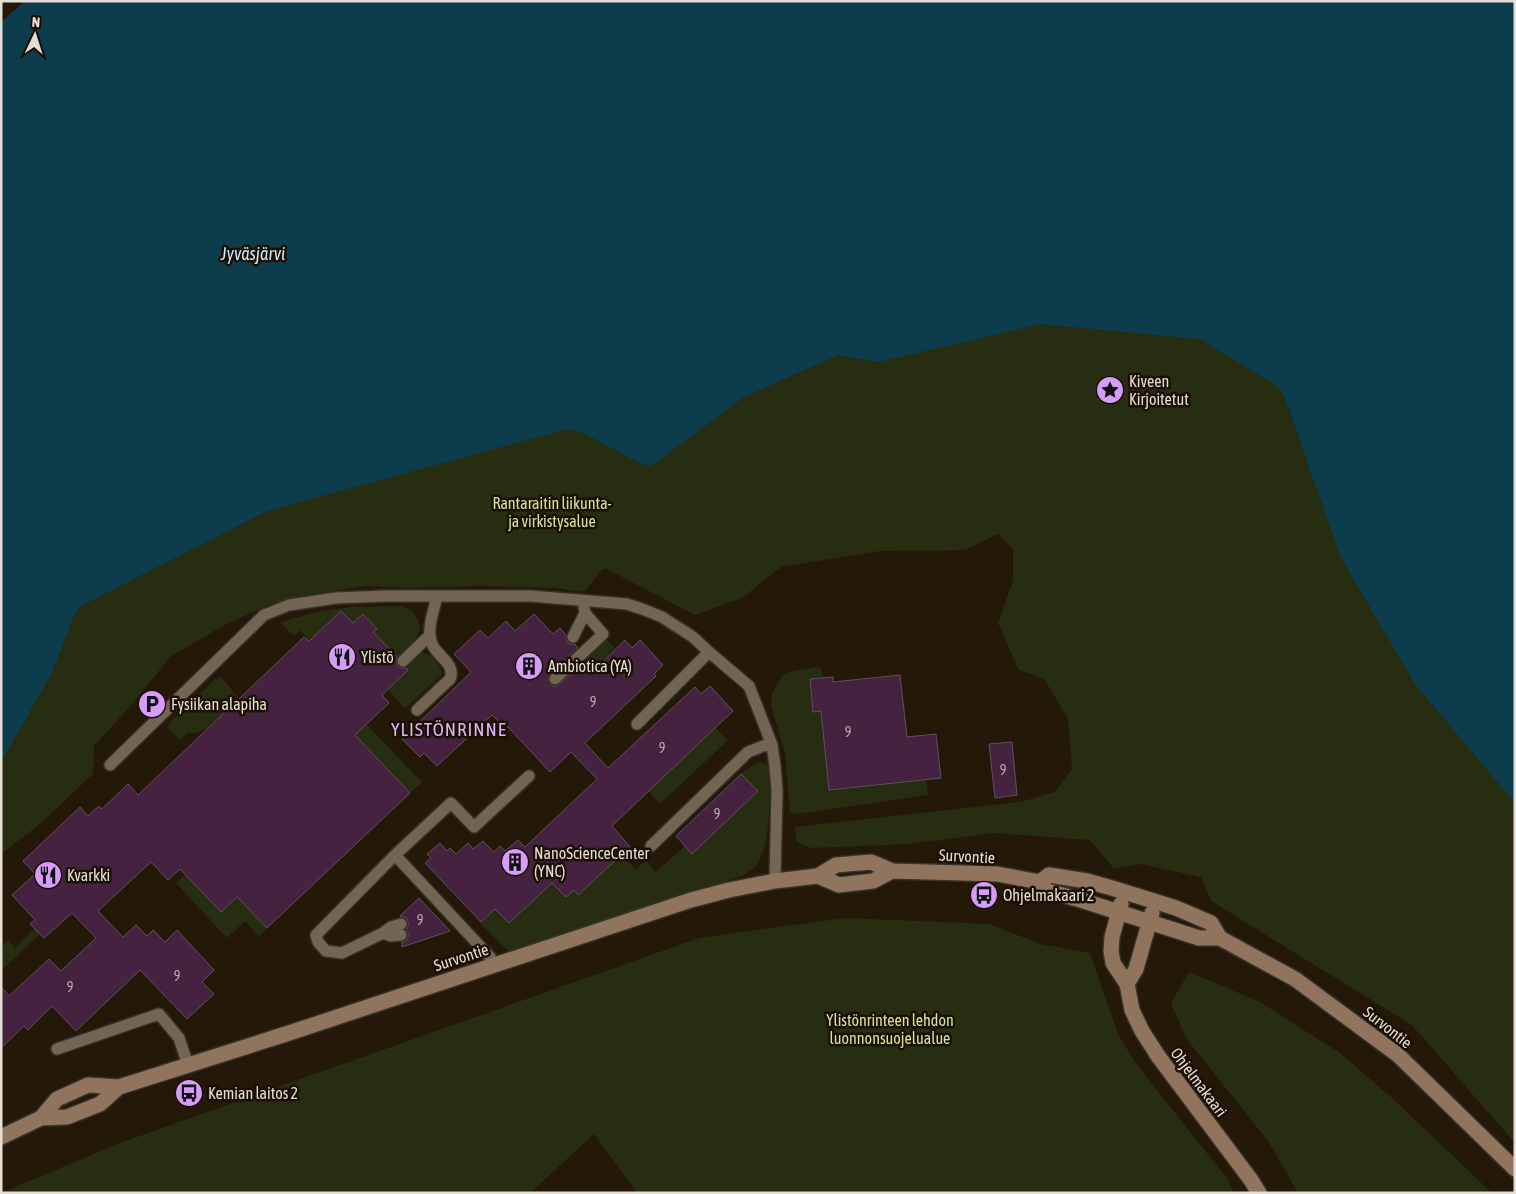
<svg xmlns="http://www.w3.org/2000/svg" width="1516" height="1194" font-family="'Asap Condensed',sans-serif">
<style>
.green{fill:#272d10}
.water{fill:#0d3c4d}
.building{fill:#462241;stroke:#604f5d}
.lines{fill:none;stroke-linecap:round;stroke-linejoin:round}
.lane-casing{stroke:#38302a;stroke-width:14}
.secondary-casing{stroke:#38302a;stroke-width:18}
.lane{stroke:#736554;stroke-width:11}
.secondary{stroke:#91745d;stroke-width:15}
.labels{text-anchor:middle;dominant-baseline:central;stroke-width:5;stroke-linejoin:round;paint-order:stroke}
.number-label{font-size:14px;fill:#beafaf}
.poi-label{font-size:16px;fill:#e6ded4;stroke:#1a0f03;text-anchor:start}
.park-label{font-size:16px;fill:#d3e599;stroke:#1a0f03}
.street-label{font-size:16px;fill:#e6ded4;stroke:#1a0f03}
.water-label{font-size:18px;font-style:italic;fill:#c7e8f7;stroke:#1a0f03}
.quarter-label{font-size:19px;letter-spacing:1px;fill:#dcb3f5;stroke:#1a0f03}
</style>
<rect width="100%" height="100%" fill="#241909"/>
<!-- green -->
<path class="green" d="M 1220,212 L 1515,647 L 1515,1143 L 1412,1025 L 1211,901 L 1201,877 L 1140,864 L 1114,869 L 1090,840 L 994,833 L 908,844 L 811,848 L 797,842 L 795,827 L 1020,802 L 1055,792 L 1072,769 L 1068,719 L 1045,680 L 1018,669 L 998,623 L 1013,581 L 1013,549 L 998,534 L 965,550 L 880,551 L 781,567 L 742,598 L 695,615 L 607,569 L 603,569 L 584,592 L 555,588 L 480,586 L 407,588 L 366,586 L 311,594 L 271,604 L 226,624 L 170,657 L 133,703 L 94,746 L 93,774 L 40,824 L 1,854 L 1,652 L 54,563 Z
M 401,606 L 412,610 L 418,620 L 420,629 L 413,644 L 397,658 L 373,632 L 377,628 L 363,614 L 353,623 L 341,611 L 318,632 L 313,644 L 300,630 L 294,636 L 280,622 L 316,612 L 351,607 Z
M 604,637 L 615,648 L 564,696 L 554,686 Z
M 421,652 C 430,653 441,665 442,674 L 405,709 L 388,689 L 408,670 L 406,667 Z
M 817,667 L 821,668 L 823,678 L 810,680 L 813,711 L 821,711 L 829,790 L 926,780 L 928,795 L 796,814 L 790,813 L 785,754 L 771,704 L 772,694 L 782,676 L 789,672 Z
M 221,677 L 236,695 L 229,702 L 232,706 C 218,718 208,735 188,733 L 180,740 L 168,728 L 169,723 L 215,679 Z
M 366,724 L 422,782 L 410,793 L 355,735 Z
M 716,728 L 728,740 L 660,804 L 648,791 Z
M 760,762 L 768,765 L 770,771 C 769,798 771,841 758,863 C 755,868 748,872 743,876 L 511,951 L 507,950 L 481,924 L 481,922 L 495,909 L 509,923 L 552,883 L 566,897 L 573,890 L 578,895 L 606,869 L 617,849 L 636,870 L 644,862 L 642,859 L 643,857 L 656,872 L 685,846 L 692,853 L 758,792 L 741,774 L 753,765 Z
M 185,874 L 237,897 L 267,928 L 259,936 L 245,921 L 227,938 L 176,883 Z
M 845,918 L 989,924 L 1041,944 L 1090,953 L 1118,1034 L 1134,1061 L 1228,1180 L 1234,1193 L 637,1193 L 594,1134 L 530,1193 L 1,1193 L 117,1144 L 699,938 Z
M 35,928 L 40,934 L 1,971 L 1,947 L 8,940 L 15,948 Z
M 1189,972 L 1260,1002 L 1340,1053 L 1392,1098 L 1492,1193 L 1298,1193 L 1268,1141 L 1186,1038 L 1171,1003 Z"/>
<!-- water -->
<path class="water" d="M 25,1 L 1515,1 L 1515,803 L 1415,684 L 1341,558 L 1285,398 L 1281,390 L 1274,384 L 1200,339 L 1040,324 L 879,362 L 838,355 L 744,397 L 654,464 L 649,466 L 642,464 L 581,432 L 573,430 L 564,430 L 267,511 L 83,605 L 78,610 L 73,618 L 51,675 L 1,762 L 1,22 Z"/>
<!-- building -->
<path class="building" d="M 341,611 L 353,623 L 363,614 L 377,629 L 373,632 L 397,657 L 396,662 L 397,666 L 401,668 L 406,668 L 408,670 L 382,695 L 389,703 L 355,735 L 410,793 L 267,928 L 237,897 L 221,912 L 180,869 L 168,880 L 151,862 L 98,911 L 123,937 L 136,925 L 147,936 L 153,930 L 165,942 L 177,930 L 214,970 L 202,982 L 214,994 L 187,1019 L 140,970 L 76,1031 L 52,1006 L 28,1030 L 24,1026 L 1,1048 L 1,987 L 9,996 L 49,959 L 61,971 L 96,938 L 72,913 L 44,938 L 30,924 L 35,920 L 12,895 L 35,874 L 23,861 L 80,807 L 88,816 L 99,806 L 102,809 L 128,784 L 138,795 L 304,637 L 309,641 Z
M 534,614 L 553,634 L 560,628 L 566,635 L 567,642 L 570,644 L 575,644 L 578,648 L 550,674 L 548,680 L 552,686 L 556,686 L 560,684 L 588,659 L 596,668 L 625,640 L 632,648 L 640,640 L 663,665 L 654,674 L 656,676 L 585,743 L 608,768 L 695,687 L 701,694 L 710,686 L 733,711 L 612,826 L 630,847 L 578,895 L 574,890 L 566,897 L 552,883 L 509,923 L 495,909 L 481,922 L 425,863 L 431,858 L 427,854 L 440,843 L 447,851 L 450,848 L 456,854 L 468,843 L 473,849 L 483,841 L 494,852 L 500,846 L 505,851 L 518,840 L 525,847 L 597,779 L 571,752 L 550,772 L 508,727 L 506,729 L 492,715 L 437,766 L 424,753 L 420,757 L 402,739 L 471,672 L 454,654 L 480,630 L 488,638 L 506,621 L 515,631 Z
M 900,675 L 907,737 L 936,734 L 941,778 L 829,790 L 821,711 L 813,712 L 810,679 L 833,677 L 833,682 Z
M 1012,742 L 1017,795 L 995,798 L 989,744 Z
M 741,774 L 758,791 L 692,854 L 676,836 Z
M 419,898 L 450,931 L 402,947 L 402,942 L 406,941 L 408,938 L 408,934 L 406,930 L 408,926 L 408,922 L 406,918 L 400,916 Z"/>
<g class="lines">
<!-- lane casing -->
<g class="lane-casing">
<path id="lane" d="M 573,637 L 585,613 L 584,607
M 403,661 L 428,637
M 555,679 L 603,634 L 585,613
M 417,710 L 450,679 C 456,665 439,657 433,646 C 425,632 434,611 437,596
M 637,724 L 709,652
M 110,765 L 264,615 L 289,605 L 336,598 L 385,596 L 530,596 L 627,604 L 645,610 L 662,617 L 693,637 L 709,652 L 749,686 L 772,745 L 775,766 L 777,790 L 775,881
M 651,846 L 748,752 L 763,746 L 772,745
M 395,855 L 451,803 L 474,827 L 529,776
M 401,924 L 391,927 L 383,933 L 391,936 L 401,935
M 383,933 L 342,953 L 326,951 L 318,942 L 316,935 L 395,855 L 490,957 L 493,965
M 57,1049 L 159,1014 L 179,1038 L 188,1065"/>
</g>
<!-- secondary casing -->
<g class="secondary-casing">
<path id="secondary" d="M 818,876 L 839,885 L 873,881 L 892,871
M 1040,882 L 1049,875 L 1087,881 L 1112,888 L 1176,908 L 1211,923 L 1220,938 L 1295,979 L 1398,1055 L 1515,1169
M 1121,904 L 1112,937 L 1111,951 L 1113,963 L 1127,984 L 1132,1010 L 1142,1031 L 1158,1056 L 1251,1180 L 1259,1193
M 1127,984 L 1136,969 L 1152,913
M 41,1118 L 57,1099 L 88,1085 L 119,1087 L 286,1034 L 691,900 L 729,890 L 775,881 L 818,876 L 836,865 L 871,862 L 892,871 L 997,874 L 1040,882 L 1047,891 L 1081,900 L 1199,938 L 1220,938
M 1,1137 L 41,1118 L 67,1117 L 100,1104 L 119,1087"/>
</g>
<!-- lane -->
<use href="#lane" class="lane"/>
<!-- secondary -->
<use href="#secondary" class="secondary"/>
</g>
<!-- icons -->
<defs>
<g id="sight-disc" transform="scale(1.4375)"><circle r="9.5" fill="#d79bf9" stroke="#1a0f03"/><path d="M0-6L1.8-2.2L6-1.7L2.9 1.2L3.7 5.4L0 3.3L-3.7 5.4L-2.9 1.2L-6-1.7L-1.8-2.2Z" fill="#111"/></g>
<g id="restaurant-disc" transform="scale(1.4375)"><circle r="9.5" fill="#d79bf9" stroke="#1a0f03"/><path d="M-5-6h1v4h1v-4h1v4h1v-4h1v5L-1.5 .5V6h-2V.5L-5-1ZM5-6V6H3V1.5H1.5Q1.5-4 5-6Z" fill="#111"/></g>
<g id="building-disc" transform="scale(1.4375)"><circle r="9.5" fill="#d79bf9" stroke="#1a0f03"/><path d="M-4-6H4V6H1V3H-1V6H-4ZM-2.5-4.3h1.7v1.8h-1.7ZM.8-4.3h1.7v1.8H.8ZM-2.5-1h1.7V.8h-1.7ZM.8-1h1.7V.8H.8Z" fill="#111"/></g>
<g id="parking-disc" transform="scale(1.4375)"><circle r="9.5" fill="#d79bf9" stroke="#1a0f03"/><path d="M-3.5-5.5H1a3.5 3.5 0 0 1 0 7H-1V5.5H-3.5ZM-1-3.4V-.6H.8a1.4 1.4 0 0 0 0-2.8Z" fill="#111"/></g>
<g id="bus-disc" transform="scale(1.4375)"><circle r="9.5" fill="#d79bf9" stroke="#1a0f03"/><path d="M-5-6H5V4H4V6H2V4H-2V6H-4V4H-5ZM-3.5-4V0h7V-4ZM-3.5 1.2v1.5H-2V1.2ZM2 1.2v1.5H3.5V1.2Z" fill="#111"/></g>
</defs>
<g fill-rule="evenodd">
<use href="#sight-disc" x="1110" y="390"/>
<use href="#restaurant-disc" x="342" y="657"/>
<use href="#building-disc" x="529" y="666"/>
<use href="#parking-disc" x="152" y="704"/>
<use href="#building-disc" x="515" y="862"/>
<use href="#restaurant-disc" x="48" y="875"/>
<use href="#bus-disc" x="984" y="895"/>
<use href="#bus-disc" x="189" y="1093"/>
</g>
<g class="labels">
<!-- number labels -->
<g class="number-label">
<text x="593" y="702">9</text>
<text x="848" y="732">9</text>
<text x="662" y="748">9</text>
<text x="1003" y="770">9</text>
<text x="717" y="814">9</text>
<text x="420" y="920">9</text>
<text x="177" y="976">9</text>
<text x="70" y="987">9</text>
</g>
<!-- poi labels -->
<g class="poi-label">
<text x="1129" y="381">Kiveen<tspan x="1129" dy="18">Kirjoitetut</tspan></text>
<text x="361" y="657">Ylistö</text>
<text x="548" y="666">Ambiotica (YA)</text>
<text x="171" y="704">Fysiikan alapiha</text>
<text x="534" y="853">NanoScienceCenter<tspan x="534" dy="18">(YNC)</tspan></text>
<text x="67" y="875">Kvarkki</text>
<text x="1003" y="895">Ohjelmakaari 2</text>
<text x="208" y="1093">Kemian laitos 2</text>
</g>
<!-- park labels -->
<g class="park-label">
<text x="552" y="503">Rantaraitin liikunta-<tspan x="552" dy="18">ja virkistysalue</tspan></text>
<text x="890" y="1020">Ylistönrinteen lehdon<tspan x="890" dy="18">luonnonsuojelualue</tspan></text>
</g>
<!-- street labels -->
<g class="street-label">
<text transform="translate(967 856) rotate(3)">Survontie</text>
<text transform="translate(461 957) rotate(-18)">Survontie</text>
<text transform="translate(1388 1027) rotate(38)">Survontie</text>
<text transform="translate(1199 1082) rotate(53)">Ohjelmakaari</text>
</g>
<!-- water labels -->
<g class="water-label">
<text x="253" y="253">Jyväsjärvi</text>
</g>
<!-- quarter labels -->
<g class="quarter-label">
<text x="449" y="729">YLISTÖNRINNE</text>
</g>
</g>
<!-- border -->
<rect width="1516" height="1194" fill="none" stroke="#e6ded4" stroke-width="5"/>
<!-- north arrow -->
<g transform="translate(35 35) rotate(4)" stroke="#1a0f03" stroke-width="4" paint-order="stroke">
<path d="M0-4L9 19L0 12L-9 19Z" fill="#e6ded4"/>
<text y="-8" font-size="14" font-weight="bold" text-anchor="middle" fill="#e6ded4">N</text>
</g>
</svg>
